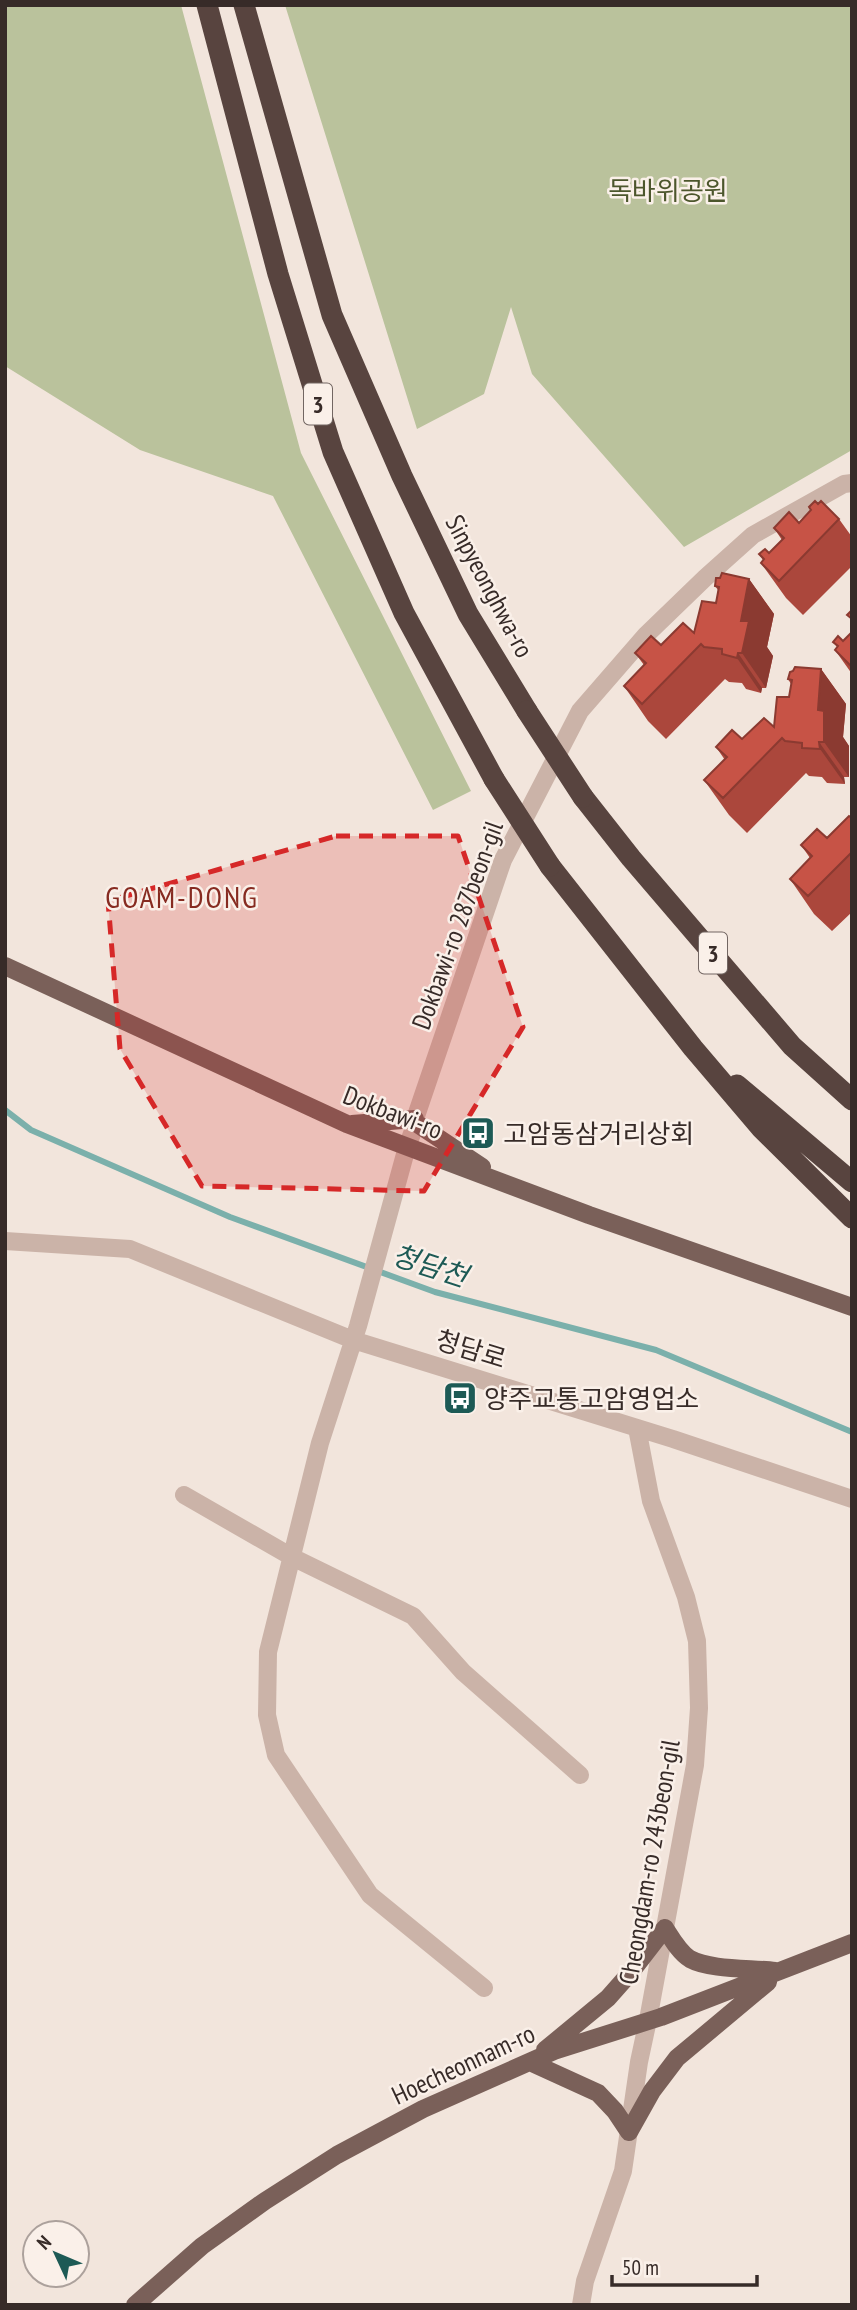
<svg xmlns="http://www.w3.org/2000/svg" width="857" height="2310" font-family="'PT Sans Narrow','Noto Sans KR',sans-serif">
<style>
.green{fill:#bac29c}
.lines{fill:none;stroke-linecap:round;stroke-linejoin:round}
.stream{stroke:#7bb0ab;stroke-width:6}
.minor{stroke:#cbb3a8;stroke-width:18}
.major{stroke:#7a6059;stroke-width:18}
.highway{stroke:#58443f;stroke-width:21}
.highway-bridge{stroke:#58443f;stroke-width:21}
.wall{fill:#ab473c}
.shaded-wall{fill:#8b3a31}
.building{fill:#c75346;stroke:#8b3a31;stroke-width:2}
.marked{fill:#d62828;fill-opacity:0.2;stroke:#d62828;stroke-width:5;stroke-dasharray:14 9;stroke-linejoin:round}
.labels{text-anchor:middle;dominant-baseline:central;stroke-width:5;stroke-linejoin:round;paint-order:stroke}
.shield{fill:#faf0e9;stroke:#726662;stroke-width:2}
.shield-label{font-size:24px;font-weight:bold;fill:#372b28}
.park-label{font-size:26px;fill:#4c562c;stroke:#faf0e9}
.street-label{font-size:26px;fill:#372b28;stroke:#faf0e9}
.poi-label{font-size:26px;fill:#372b28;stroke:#faf0e9;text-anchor:start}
.water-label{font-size:28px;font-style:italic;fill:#1d5a55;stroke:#faf0e9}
.quarter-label{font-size:30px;letter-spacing:2px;fill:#872b21;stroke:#faf0e9}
</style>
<rect width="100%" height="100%" fill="#f2e5dc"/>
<!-- green -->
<path class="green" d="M 5,5 L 181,5 L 301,453 L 471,791 L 433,810 L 273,496 L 140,450 L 5,366 Z
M 285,5 L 852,5 L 852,450 L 684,547 L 532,374 L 511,307 L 484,394 L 417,429 Z"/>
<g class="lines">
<!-- stream -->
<path class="stream" d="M 5,1110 L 31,1130 L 230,1217 L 435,1292 L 656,1350 L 852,1432"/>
<!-- minor -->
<path class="minor" d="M 5,1241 L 130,1249 L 353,1340 L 673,1439 L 852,1499
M 184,1495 L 292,1557 L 413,1616 L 463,1672 L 580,1775
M 484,1988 L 370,1895 L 276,1755 L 267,1715 L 268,1652 L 320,1443 L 358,1326 L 407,1147 L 416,1123 L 415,1119 L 503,860 L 580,711 L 646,635 L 705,578 L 753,535 L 844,484 L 852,483
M 581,2305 L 585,2281 L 623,2171 L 639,2062 L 648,2020 L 695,1765 L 699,1708 L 697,1641 L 686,1597 L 651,1501 L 637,1428"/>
<!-- major -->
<path class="major" d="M 5,966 L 347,1124 L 589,1215 L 852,1307
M 416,1123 L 482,1167
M 352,1124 L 415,1119
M 545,2050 L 608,1998 L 631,1972 L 665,1928 C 672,1939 679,1952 690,1959 C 710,1970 752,1968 775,1971
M 530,2062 L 598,2093 L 615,2111 L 629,2132 L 652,2091 L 677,2058 L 768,1982
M 135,2305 L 202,2246 L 265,2201 L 337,2155 L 423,2109 L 554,2051 L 661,2017 L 852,1943"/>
<!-- highway -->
<path class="highway" d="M 207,5 L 278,274 L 333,452 L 404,613 L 494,779
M 244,5 L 332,315 L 402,476 L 468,614 L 527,711
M 583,797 L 631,858 L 792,1046 L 852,1100
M 550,866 L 693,1048 L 761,1128 L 852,1218
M 737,1085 L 852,1182"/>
<!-- highway-bridge -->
<path class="highway-bridge" d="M 527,711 L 583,797
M 494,779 L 550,866"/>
</g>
<!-- wall -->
<path class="wall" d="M 809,507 L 839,519 L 852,537 L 852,566 L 803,615 L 786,598 L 761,563 L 763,560 L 759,554 L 769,553 L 782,540 L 774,528 L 799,523 L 811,510 Z
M 749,579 L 774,614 L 767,647 L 773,656 L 766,688 L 762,688 L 761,693 L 746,689 L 742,683 L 729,682 L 725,679 L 666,739 L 648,721 L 624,686 L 644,665 L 635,653 L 661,645 L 694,633 L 716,603 L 718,590 L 715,586 Z
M 852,632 L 852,674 L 835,650 L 837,647 L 833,642 L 843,641 Z
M 821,669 L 846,704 L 843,737 L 849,746 L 849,777 L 844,777 L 845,784 L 827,783 L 822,777 L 809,776 L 806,773 L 747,833 L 729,815 L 704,780 L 725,760 L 716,747 L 742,739 L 774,727 L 789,697 L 791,684 L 788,679 Z
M 852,818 L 852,912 L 832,931 L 814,914 L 790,879 L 810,858 L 801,845 L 827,838 Z"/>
<!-- shaded-wall -->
<path class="shaded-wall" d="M 749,579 L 774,614 L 767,647 L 773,656 L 766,688 L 742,653 L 741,621 Z
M 738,653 L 762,688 L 761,693 L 737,658 Z
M 821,669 L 846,704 L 843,737 L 849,746 L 849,777 L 824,742 L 818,710 Z
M 819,742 L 844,777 L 845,784 L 820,749 Z"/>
<!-- building -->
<path class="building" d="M 815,501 L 818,504 L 821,501 L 839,519 L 779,581 L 761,563 L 764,559 L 759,554 L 765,549 L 769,553 L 784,538 L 774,528 L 789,512 L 799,523 L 811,510 L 809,507 Z
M 722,573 L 749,579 L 741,621 L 749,621 L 742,653 L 738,653 L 737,658 L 722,654 L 722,649 L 704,647 L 701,644 L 642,704 L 624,686 L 646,663 L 635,653 L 651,636 L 661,645 L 683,623 L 694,633 L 702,601 L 716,603 L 719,587 L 715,586 L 716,578 L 720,578 Z
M 852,610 L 852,619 L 847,615 Z
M 852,632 L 852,667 L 835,650 L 838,646 L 833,642 L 838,636 L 843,641 Z
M 795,667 L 821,669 L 818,710 L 824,711 L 824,742 L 819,742 L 820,749 L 802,748 L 802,743 L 785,741 L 782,738 L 723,798 L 704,780 L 727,757 L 716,747 L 732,730 L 742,739 L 764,718 L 774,727 L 777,697 L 789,697 L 792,680 L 788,679 L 790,672 L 793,671 Z
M 849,816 L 852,818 L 852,852 L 808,896 L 790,879 L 812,856 L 801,845 L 817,829 L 827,838 Z"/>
<!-- marked area -->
<path class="marked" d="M 336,836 L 458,836 L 523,1027 L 424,1191 L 202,1186 L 120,1049 L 108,901 Z"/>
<!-- icons -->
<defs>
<g id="bus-square" transform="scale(1.75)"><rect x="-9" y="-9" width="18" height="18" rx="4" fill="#1d5a55" stroke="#faf0e9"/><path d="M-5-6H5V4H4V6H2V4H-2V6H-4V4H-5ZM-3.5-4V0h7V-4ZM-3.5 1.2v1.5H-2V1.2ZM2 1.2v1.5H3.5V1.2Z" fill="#fff"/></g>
</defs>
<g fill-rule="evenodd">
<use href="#bus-square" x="478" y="1133"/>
<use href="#bus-square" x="460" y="1398"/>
</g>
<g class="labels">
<!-- shield labels -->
<g class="shield">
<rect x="304" y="383.5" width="28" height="41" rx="5"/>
<rect x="699" y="932.5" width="28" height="41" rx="5"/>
</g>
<g class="shield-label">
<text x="318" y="404">3</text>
<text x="713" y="953">3</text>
</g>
<!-- park labels -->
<g class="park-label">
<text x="668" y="190">독바위공원</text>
</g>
<!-- street labels -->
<g class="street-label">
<text transform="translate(490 586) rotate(62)">Sinpyeonghwa-ro</text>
<text transform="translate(457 925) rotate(-70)">Dokbawi-ro 287beon-gil</text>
<text transform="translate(393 1112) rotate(21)">Dokbawi-ro</text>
<text transform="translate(471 1349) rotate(17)">청담로</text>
<text transform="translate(649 1862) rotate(-80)">Cheongdam-ro 243beon-gil</text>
<text transform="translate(463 2064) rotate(-25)">Hoecheonnam-ro</text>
</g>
<!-- poi labels -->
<g class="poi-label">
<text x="503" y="1133">고암동삼거리상회</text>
<text x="484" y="1398">양주교통고암영업소</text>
</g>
<!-- water labels -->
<g class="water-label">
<text transform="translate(430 1265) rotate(18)">청담천</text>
</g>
<!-- quarter labels -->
<g class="quarter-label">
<text x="182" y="896">GOAM-DONG</text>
</g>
</g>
<!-- border -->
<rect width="857" height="2310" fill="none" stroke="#372b28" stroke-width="14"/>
<!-- north arrow -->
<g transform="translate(56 2254) rotate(314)"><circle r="33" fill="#faf0e9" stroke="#aca19c" stroke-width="2"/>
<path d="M0-5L12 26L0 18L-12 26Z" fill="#1d5a55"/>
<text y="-10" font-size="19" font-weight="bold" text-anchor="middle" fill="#372b28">N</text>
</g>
<!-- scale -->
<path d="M612 2275v10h145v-10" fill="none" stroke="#372b28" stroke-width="3.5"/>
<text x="622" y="2275" font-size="21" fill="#372b28" stroke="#faf0e9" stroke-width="5" paint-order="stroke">50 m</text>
</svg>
